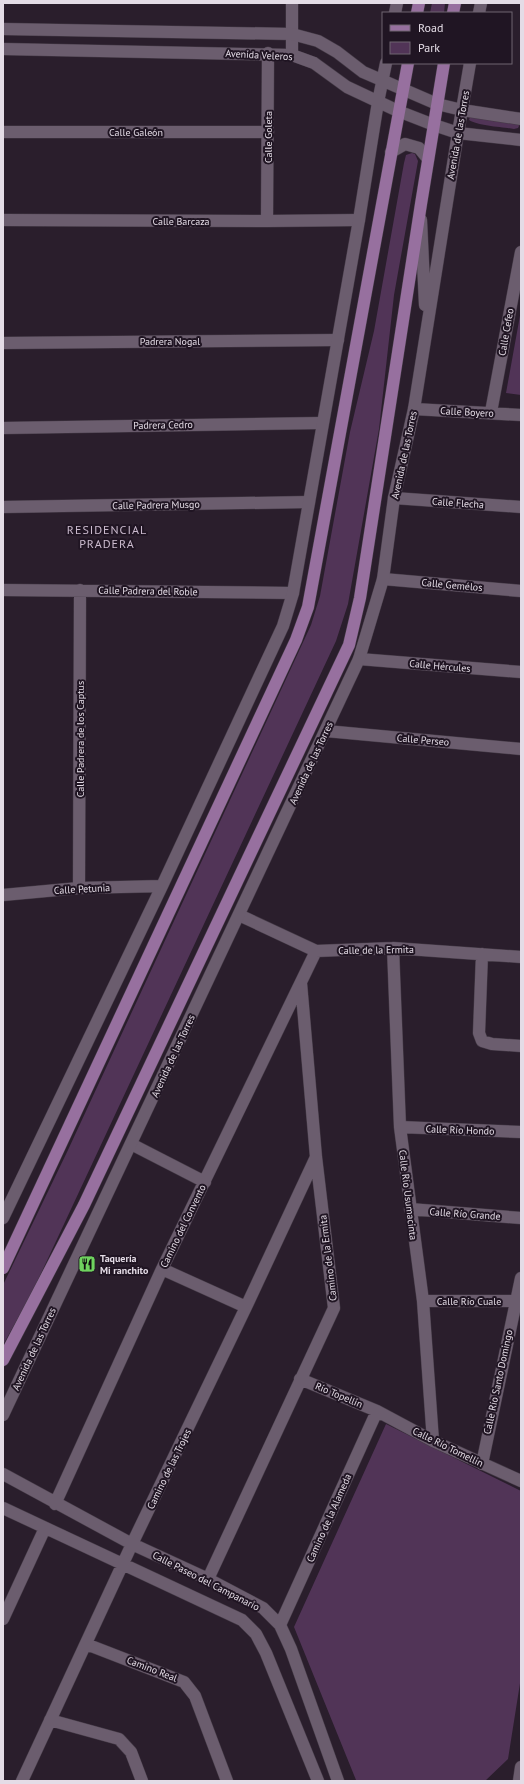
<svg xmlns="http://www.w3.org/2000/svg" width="524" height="1784" font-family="'PT Sans',sans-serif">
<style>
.green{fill:#513457}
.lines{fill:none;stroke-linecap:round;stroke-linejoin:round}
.street-casing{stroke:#453b47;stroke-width:13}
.secondary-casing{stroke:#453b47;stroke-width:13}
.primary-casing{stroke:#453b47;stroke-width:13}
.street{stroke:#6b5d6e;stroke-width:12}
.secondary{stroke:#6b5d6e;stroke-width:12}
.primary{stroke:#97709f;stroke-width:12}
.labels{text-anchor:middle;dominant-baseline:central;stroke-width:4;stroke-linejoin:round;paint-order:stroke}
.street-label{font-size:10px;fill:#e4dce6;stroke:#201523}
.poi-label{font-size:10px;font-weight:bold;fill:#e4dce6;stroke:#201523;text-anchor:start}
.quarter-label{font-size:12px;letter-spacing:1px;fill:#cbbbce;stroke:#201523}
</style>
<rect width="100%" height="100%" fill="#2a1e2c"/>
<!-- green -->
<path class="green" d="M 432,3 L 445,3 L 444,13 L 430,13 Z
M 470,117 L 518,122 L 519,126 L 518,128 L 514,129 C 503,127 478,126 469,120 Z
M 412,153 L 415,154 L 418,161 L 394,295 L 379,429 L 348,604 L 336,641 L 30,1297 L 3,1345 L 3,1285 L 68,1150 L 311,625 L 320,596 L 350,432 L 374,331 L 404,163 L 406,155 Z
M 521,310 L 521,395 L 506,393 Z
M 386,1424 L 521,1491 L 521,1677 L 508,1759 L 485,1781 L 356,1780 L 294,1627 Z"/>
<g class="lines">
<!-- street casing -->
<g class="street-casing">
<path id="street" d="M 292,55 L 292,3
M 3,132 L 268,132
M 3,220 L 267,221 L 359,220
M 267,221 L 268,53
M 3,343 L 338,340
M 414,409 L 521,415
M 491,412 L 521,252
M 3,428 L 322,423
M 394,498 L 521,507
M 3,507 L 309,502
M 383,579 L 521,591
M 3,590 L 293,593
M 359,659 L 521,672
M 326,731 L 521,749
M 79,888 L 80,590
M 239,915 L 316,951 L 393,948 L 521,957
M 393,948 L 400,1127 L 423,1301 L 433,1441
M 482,954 L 479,1033 L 482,1041 L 492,1044 L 521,1046
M 400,1127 L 521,1132
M 131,1144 L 205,1182
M 410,1209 L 521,1218
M 162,1269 L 246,1307
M 423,1301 L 516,1301
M 300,1379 L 377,1411 L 433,1441 L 521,1481
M 482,1464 L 521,1278
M 3,1474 L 132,1544 L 208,1579 L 263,1608 L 280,1625 L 291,1649 L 338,1781
M 55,1504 L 162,1269 L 316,951
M 3,1508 L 242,1620 L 256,1634 L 266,1653 L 318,1781
M 208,1579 L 334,1308 L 316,1157 L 301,983
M 3,1619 L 45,1528
M 280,1625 L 377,1411
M 86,1644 L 184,1682 L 195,1696 L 227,1781
M 50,1720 L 119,1739 L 131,1752 L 142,1781
M 22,1781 L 132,1544 L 246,1307 L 316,1157
M 519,1781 L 521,1767"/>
</g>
<!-- secondary casing -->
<g class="secondary-casing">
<path id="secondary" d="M 395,13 L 397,3
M 479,13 L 481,3
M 3,29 L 292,34 L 318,41 L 337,52 L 363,72 L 437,104 L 462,110 L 521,119
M 3,49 L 292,55 L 314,63 L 347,87 L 398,111 L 434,125 L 458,133 L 521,140
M 391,152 L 405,144 L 419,148 L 428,159
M 421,220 L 425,305
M 3,895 L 79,888 L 162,886
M 3,1218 L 162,886 L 283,626 L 293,593 L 359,220 L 378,102 L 386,63
M 3,1415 L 359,659 L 383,579 L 394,498 L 414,409 L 458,133 L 470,63"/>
</g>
<!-- primary casing -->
<g class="primary-casing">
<path id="primary" d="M 417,13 L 419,3
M 453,13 L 455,3
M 3,1268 L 296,640 L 308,607 L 408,63
M 3,1360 L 84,1205 L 349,645 L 360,598 L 421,204 L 444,63"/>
</g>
<!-- street -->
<use href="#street" class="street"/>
<!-- secondary -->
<use href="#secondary" class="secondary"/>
<!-- primary -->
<use href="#primary" class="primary"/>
</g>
<!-- icons -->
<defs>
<g id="restaurant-square" transform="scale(0.9)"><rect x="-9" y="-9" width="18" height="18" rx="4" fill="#6fd35f" stroke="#201523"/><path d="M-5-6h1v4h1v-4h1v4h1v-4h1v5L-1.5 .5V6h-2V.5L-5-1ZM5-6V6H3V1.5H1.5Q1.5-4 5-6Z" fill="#111"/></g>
</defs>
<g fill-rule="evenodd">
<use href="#restaurant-square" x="87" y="1264"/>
</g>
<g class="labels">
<!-- street labels -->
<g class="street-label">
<text transform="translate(259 55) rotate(3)">Avenida Veleros</text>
<text x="136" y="132">Calle Galeón</text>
<text transform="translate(458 135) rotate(-80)">Avenida de las Torres</text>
<text transform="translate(268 137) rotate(-90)">Calle Goleta</text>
<text x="181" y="221">Calle Barcaza</text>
<text transform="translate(506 332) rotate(-80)">Calle Cefeo</text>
<text x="170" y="341">Padrera Nogal</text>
<text transform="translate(467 412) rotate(3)">Calle Boyero</text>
<text transform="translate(163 425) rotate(-1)">Padrera Cedro</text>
<text transform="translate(404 455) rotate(-78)">Avenida de las Torres</text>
<text transform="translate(458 503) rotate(4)">Calle Flecha</text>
<text transform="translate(156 505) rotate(-1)">Calle Padrera Musgo</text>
<text transform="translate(452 585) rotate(5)">Calle Gemélos</text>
<text transform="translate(148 591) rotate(1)">Calle Padrera del Roble</text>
<text transform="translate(440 666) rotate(5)">Calle Hércules</text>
<text transform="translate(80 739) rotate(-90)">Calle Padrera de los Captus</text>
<text transform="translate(423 740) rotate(5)">Calle Perseo</text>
<text transform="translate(311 763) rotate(-65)">Avenida de las Torres</text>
<text transform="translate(82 889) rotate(-3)">Calle Petunia</text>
<text transform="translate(376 950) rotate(-1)">Calle de la Ermita</text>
<text transform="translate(173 1056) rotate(-65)">Avenida de las Torres</text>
<text transform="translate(460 1130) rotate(2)">Calle Río Hondo</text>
<text transform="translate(408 1195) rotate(83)">Calle Río Usumacinta</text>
<text transform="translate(465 1214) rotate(4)">Calle Río Grande</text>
<text transform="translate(183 1226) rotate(-64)">Camino del Convento</text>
<text transform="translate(328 1258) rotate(-97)">Camino de la Ermita</text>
<text x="469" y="1301">Calle Río Cuale</text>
<text transform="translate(34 1349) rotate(-65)">Avenida de las Torres</text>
<text transform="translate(498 1382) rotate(-78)">Calle Río Santo Domingo</text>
<text transform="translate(339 1395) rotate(23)">Río Topellin</text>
<text transform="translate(448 1447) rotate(26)">Calle Río Tomellin</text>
<text transform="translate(169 1469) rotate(-64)">Camino de las Trojes</text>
<text transform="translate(329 1518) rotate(-66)">Camino de la Alameda</text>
<text transform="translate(206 1581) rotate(27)">Calle Paseo del Campanario</text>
<text transform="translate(152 1669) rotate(21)">Camino Real</text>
</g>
<!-- poi labels -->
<g class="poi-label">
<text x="100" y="1258">Taquería<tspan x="100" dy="12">Mi ranchito</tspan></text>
</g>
<!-- quarter labels -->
<g class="quarter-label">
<text x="107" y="529">RESIDENCIAL<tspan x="107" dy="14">PRADERA</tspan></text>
</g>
</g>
<!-- border -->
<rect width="524" height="1784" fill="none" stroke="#e4dce6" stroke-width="8"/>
<!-- legend -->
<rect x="382" y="12" width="130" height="52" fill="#201523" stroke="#6e6571"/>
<rect x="390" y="25" width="20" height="6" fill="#97709f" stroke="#6e6571"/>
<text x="418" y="32" font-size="12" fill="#e4dce6">Road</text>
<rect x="390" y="42" width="20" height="12" fill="#513457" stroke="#6e6571"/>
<text x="418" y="52" font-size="12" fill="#e4dce6">Park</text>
</svg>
